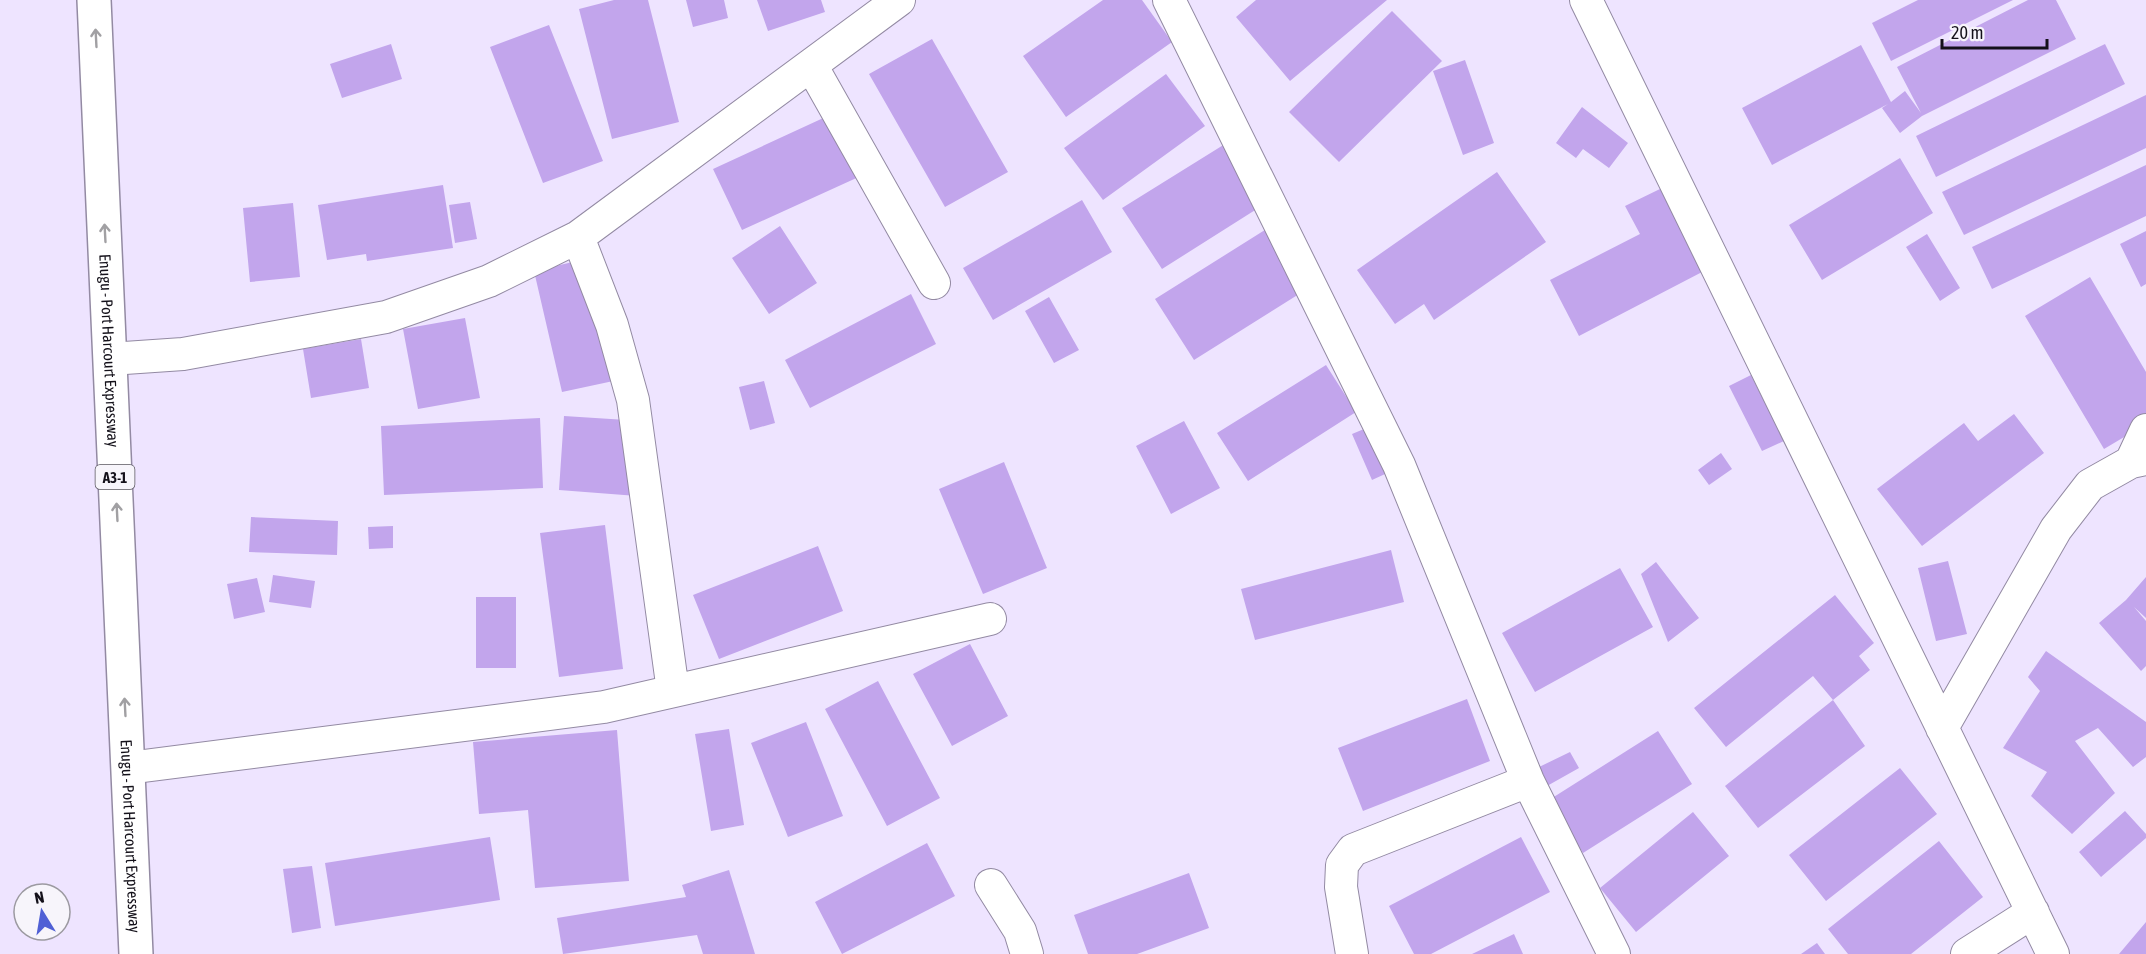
<svg xmlns="http://www.w3.org/2000/svg" width="2146" height="954" font-family="'Asap Condensed',sans-serif">
<style>
.building{fill:#c2a5ec}
.lines{fill:none;stroke-linecap:round;stroke-linejoin:round}
.street-casing{stroke:#938aa3;stroke-width:34}
.highway-casing{stroke:#938aa3;stroke-width:36}
.street{stroke:#fff;stroke-width:32}
.highway{stroke:#fff;stroke-width:33}
.oneway{stroke:#a1a0a3}
.labels{text-anchor:middle;dominant-baseline:central;stroke-width:5;stroke-linejoin:round;paint-order:stroke}
.shield{fill:#f7f5fb;stroke:#58555e;stroke-width:1.5}
.shield-label{font-size:15px;font-weight:bold;fill:#14111a}
.street-label{font-size:16px;fill:#14111a;stroke:#f7f5fb}
</style>
<rect width="100%" height="100%" fill="#eee4ff"/>
<!-- building -->
<path class="building" d="M 614,0 L 648,0 L 679,122 L 612,139 L 579,9 Z
M 686,0 L 724,0 L 728,18 L 693,27 Z
M 757,0 L 821,0 L 825,12 L 768,31 Z
M 1103,0 L 1142,0 L 1172,42 L 1066,117 L 1023,56 Z
M 1256,0 L 1387,0 L 1290,81 L 1236,17 Z
M 1918,0 L 2013,0 L 1891,61 L 1872,23 Z
M 2028,0 L 2056,0 L 2076,39 L 1922,116 L 1900,133 L 1882,108 L 1888,104 L 1772,165 L 1742,108 L 1861,45 L 1891,102 L 1905,91 L 1921,113 L 1897,67 Z
M 1392,11 L 1442,61 L 1339,162 L 1289,112 Z
M 549,25 L 603,161 L 543,183 L 490,47 Z
M 932,39 L 1008,172 L 945,207 L 869,74 Z
M 391,44 L 402,79 L 342,98 L 330,64 Z
M 2105,44 L 2125,84 L 1936,177 L 1916,136 Z
M 1465,60 L 1494,143 L 1463,155 L 1433,71 Z
M 1166,74 L 1205,126 L 1103,200 L 1064,148 Z
M 2146,95 L 2146,148 L 1964,235 L 1942,192 Z
M 1582,107 L 1628,143 L 1609,168 L 1583,149 L 1576,158 L 1556,143 Z
M 845,108 L 874,170 L 742,230 L 713,169 Z
M 1233,139 L 1271,200 L 1162,269 L 1122,208 Z
M 1900,158 L 1933,213 L 1822,280 L 1789,225 Z
M 2146,165 L 2146,216 L 1992,289 L 1972,247 Z
M 1497,172 L 1546,242 L 1434,320 L 1424,304 L 1395,324 L 1357,270 Z
M 443,185 L 453,248 L 367,261 L 366,254 L 327,260 L 318,205 Z
M 1662,188 L 1704,271 L 1579,336 L 1550,280 L 1640,234 L 1625,206 Z
M 1082,200 L 1112,252 L 993,320 L 963,268 Z
M 470,202 L 477,239 L 455,243 L 449,205 Z
M 293,203 L 300,277 L 250,282 L 243,208 Z
M 1276,223 L 1315,284 L 1194,360 L 1155,299 Z
M 780,226 L 817,283 L 769,314 L 732,258 Z
M 2146,231 L 2146,284 L 2141,287 L 2120,244 Z
M 1927,234 L 1960,288 L 1940,301 L 1906,247 Z
M 590,258 L 618,380 L 562,392 L 534,271 Z
M 2090,277 L 2146,372 L 2146,424 L 2104,449 L 2025,316 Z
M 911,294 L 936,344 L 810,408 L 785,360 Z
M 1049,297 L 1079,350 L 1054,363 L 1025,311 Z
M 465,318 L 480,398 L 418,409 L 403,329 Z
M 361,339 L 369,388 L 311,398 L 303,349 Z
M 1326,365 L 1356,412 L 1248,481 L 1217,433 Z
M 1751,375 L 1784,441 L 1762,451 L 1729,386 Z
M 764,381 L 775,423 L 750,430 L 739,387 Z
M 2014,414 L 2044,453 L 1922,546 L 1877,489 L 1964,423 L 1978,441 Z
M 564,416 L 642,421 L 637,496 L 559,490 Z
M 540,418 L 543,488 L 384,495 L 381,426 Z
M 1184,421 L 1220,488 L 1171,514 L 1136,446 Z
M 1376,424 L 1396,469 L 1372,480 L 1352,434 Z
M 1721,453 L 1732,469 L 1709,485 L 1698,470 Z
M 1004,462 L 1047,568 L 983,594 L 939,489 Z
M 251,517 L 338,521 L 337,555 L 249,552 Z
M 605,525 L 623,669 L 559,677 L 540,533 Z
M 393,526 L 393,548 L 369,549 L 368,527 Z
M 818,546 L 843,611 L 719,659 L 693,595 Z
M 1391,550 L 1404,602 L 1255,640 L 1241,589 Z
M 1948,561 L 1967,634 L 1936,641 L 1918,568 Z
M 1656,562 L 1699,618 L 1668,642 L 1641,574 Z
M 1620,568 L 1653,627 L 1535,692 L 1502,633 Z
M 273,575 L 315,581 L 311,608 L 269,602 Z
M 2146,577 L 2146,618 L 2134,607 L 2146,621 L 2146,666 L 2141,671 L 2099,623 L 2126,600 Z
M 257,578 L 265,612 L 234,619 L 227,584 Z
M 1835,595 L 1874,643 L 1859,656 L 1870,670 L 1833,700 L 1813,676 L 1726,747 L 1694,708 Z
M 476,597 L 516,597 L 516,668 L 476,668 Z
M 970,644 L 1008,716 L 952,746 L 913,674 Z
M 2046,651 L 2146,722 L 2146,757 L 2133,767 L 2098,728 L 2075,741 L 2115,793 L 2072,834 L 2031,796 L 2047,772 L 2003,748 L 2040,691 L 2028,677 Z
M 878,681 L 940,798 L 887,826 L 825,709 Z
M 1467,699 L 1490,761 L 1363,811 L 1338,748 Z
M 1833,700 L 1865,746 L 1758,828 L 1725,786 Z
M 806,722 L 843,816 L 788,837 L 751,743 Z
M 729,729 L 744,825 L 711,831 L 695,734 Z
M 617,730 L 629,881 L 535,888 L 528,810 L 479,814 L 473,742 Z
M 1658,731 L 1692,784 L 1583,853 L 1549,800 Z
M 1570,752 L 1579,768 L 1547,786 L 1537,768 Z
M 1900,768 L 1937,814 L 1826,901 L 1789,855 Z
M 2125,811 L 2146,834 L 2146,838 L 2101,877 L 2079,852 Z
M 1693,812 L 1729,856 L 1636,932 L 1600,888 Z
M 490,837 L 500,900 L 335,926 L 325,863 Z
M 1521,837 L 1550,892 L 1431,954 L 1414,954 L 1389,906 Z
M 1939,841 L 1983,897 L 1911,954 L 1848,954 L 1828,929 Z
M 927,843 L 955,896 L 842,954 L 815,902 Z
M 312,866 L 321,928 L 292,933 L 283,869 Z
M 729,870 L 755,954 L 703,954 L 697,935 L 563,954 L 557,918 L 686,897 L 682,885 Z
M 1189,873 L 1209,928 L 1137,954 L 1088,954 L 1074,915 Z
M 2146,922 L 2146,954 L 2119,954 Z
M 1514,934 L 1523,954 L 1472,954 Z
M 1817,943 L 1825,954 L 1801,954 Z"/>
<g class="lines">
<!-- street casing -->
<g class="street-casing">
<path id="street" d="M 1169,0 L 1399,465 L 1528,781 L 1614,954
M 1586,0 L 2053,954
M 811,65 L 934,283
M 578,237 L 612,325 L 633,400 L 673,691
M 110,359 L 183,354 L 386,317 L 489,281 L 578,237 L 899,0
M 2131,462 L 2146,430
M 1942,728 L 2056,529 L 2090,485 L 2131,462 L 2146,459
M 128,768 L 604,707 L 990,619
M 991,885 L 1020,931 L 1027,954
M 1352,954 L 1341,887 L 1342,865 L 1353,850 L 1528,781
M 1967,954 L 2033,912"/>
</g>
<!-- highway casing -->
<g class="highway-casing">
<g id="highway">
<path id="s1" d="M 94,0 L 136,954"/>
</g>
</g>
<!-- street -->
<use href="#street" class="street"/>
<!-- highway -->
<use href="#highway" class="highway"/>
</g>
<!-- one-way arrows -->
<defs><path id="oneway-shaft" d="M-6 0H5M1.5-3L5.5 0L1.5 3" fill="none" stroke-width="1.6" stroke-linecap="round" stroke-linejoin="round" transform="scale(1.5)"/></defs>
<g class="oneway">
<use href="#oneway-shaft" transform="translate(96 38) rotate(-93)"/>
<use href="#oneway-shaft" transform="translate(105 233) rotate(-93)"/>
<use href="#oneway-shaft" transform="translate(117 512) rotate(-93)"/>
<use href="#oneway-shaft" transform="translate(125 707) rotate(-93)"/>
</g>
<g class="labels">
<!-- shield labels -->
<rect class="shield" x="95.5" y="465" width="39" height="24" rx="4.5"/>
<g class="shield-label">
<text x="115" y="477">A3-1</text>
</g>
<!-- street labels -->
<g class="street-label">
<text stroke="none"><textPath href="#s1" startOffset="351">Enugu - Port Harcourt Expressway</textPath></text>
<text stroke="none"><textPath href="#s1" startOffset="837">Enugu - Port Harcourt Expressway</textPath></text>
</g>
</g>
<!-- north arrow -->
<g transform="translate(42 912) rotate(349)"><circle r="28" fill="#f7f5fb" stroke="#9c9aa1" stroke-width="1.5"/>
<path d="M0-4.5L10 22L0 15L-10 22Z" fill="#5060d5"/>
<text y="-9" font-size="16" font-weight="bold" text-anchor="middle" fill="#14111a">N</text>
</g>
<!-- scale -->
<path d="M1942 39v9h105v-9" fill="none" stroke="#14111a" stroke-width="3"/>
<text x="1951" y="39" font-size="18" fill="#14111a" stroke="#f7f5fb" stroke-width="4.5" paint-order="stroke">20 m</text>
</svg>
